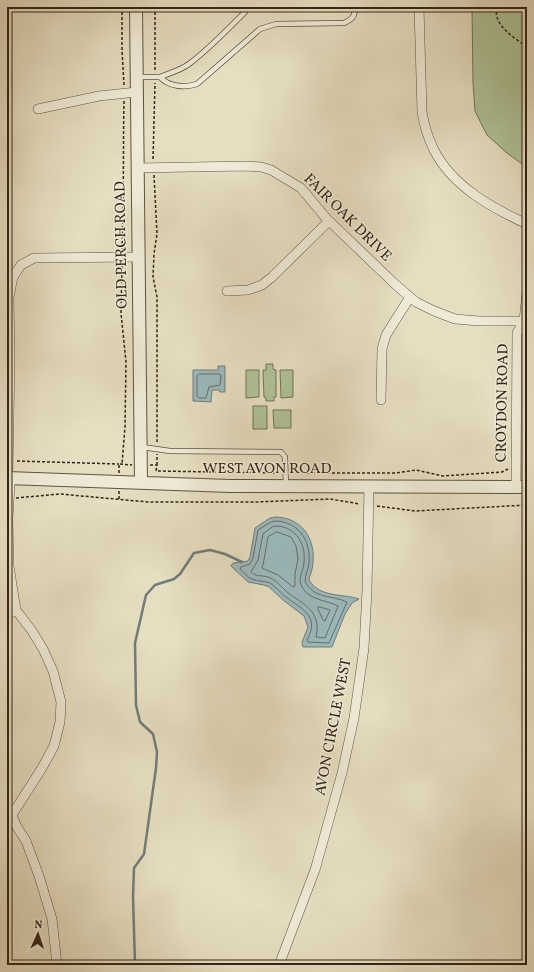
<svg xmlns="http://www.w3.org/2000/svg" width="534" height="972" font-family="Vollkorn,serif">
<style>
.green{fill:#afc297;stroke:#717358}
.water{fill:#9bb9bd;stroke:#717d7b}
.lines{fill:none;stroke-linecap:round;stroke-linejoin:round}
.shore{stroke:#676e6a;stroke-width:1}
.stream{stroke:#717d7b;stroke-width:2.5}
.service-casing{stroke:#605242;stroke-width:6}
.minor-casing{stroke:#605242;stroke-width:10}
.tertiary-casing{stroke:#605242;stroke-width:14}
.path{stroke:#332418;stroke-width:1.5;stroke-dasharray:3 2;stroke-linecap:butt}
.service{stroke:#efead7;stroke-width:4.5}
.minor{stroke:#efead7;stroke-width:9}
.tertiary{stroke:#efead7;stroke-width:12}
.labels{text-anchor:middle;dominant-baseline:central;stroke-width:3;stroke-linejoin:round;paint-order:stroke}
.street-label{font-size:15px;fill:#332418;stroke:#efead7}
</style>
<rect width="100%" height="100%" fill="#e6dec1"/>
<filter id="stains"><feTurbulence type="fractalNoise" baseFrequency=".005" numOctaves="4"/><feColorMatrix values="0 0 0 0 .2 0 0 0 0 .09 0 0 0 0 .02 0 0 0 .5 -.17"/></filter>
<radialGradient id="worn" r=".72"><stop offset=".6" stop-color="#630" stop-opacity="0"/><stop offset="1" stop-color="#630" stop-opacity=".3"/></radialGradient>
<!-- green -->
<path class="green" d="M 472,7 L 527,7 L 527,212 L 526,212 L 525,166 L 507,153 L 487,135 L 475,111 L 473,83 Z
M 266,364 L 273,364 L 273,369 L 276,370 L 276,397 L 274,397 L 274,401 L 266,401 L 266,398 L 264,397 L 263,370 L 266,370 Z
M 246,370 L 259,370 L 259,397 L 246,398 Z
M 280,370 L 293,370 L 293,397 L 281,398 Z
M 253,406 L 267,406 L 267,429 L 253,429 Z
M 273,410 L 291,410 L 291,428 L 274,428 Z"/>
<!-- water -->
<path class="water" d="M 218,366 L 225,366 L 225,392 L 220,392 L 219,390 L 212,390 L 211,402 L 193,401 L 193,370 L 218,370 Z
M 276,517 C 302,518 315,538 313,562 C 313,569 310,574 309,580 C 320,598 341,593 359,599 L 352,603 L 345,614 L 332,647 L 303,647 L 302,642 L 308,627 L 304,616 L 283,600 L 269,587 L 264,585 L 248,582 L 231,566 L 233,563 L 248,561 L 250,557 L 255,528 L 270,518 Z"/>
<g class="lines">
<!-- shore -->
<path class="shore" d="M 199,374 L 219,374 L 221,375 L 220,385 L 209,387 L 206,398 L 199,398 L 197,396 L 197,376 Z
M 276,521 C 299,522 311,541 309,563 C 309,569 305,574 305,581 C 313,599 332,595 347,602 L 329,643 L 308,642 L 307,640 C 320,616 303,610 286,597 C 281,593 276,587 270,583 C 264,580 258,582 252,579 C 248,578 244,572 240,569 L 241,567 L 250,564 L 253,558 L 258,530 L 271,522 Z
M 277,526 C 296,527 306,544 304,562 C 304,569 300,574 300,581 C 304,600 324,599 338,606 L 325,638 L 316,637 C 316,633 318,629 317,625 C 315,607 299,602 287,592 C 281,586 276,580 268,577 C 262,575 255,577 251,572 L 258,560 L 263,534 L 272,527 Z
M 277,532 L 291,537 L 296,546 L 298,559 L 295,574 L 295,586 L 293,587 L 278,575 L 262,568 L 264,560 L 268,537 Z
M 318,607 L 320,607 L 330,610 L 325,621 L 323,620 L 318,609 Z"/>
<!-- stream -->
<path class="stream" d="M 135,965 L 133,897 L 134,868 L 144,854 L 156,768 L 157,752 L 153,734 L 140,722 L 136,705 L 135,643 L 146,595 L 155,585 L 174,579 L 180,574 L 194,553 L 210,550 L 225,554 L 242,562"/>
<!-- service casing -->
<g class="service-casing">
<path id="service" d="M 138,77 L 160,77 C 169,87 185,88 197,84 L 260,29 L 276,24 L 344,23 C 353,19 355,16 355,7
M 160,77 C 170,73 181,70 189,64 C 209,49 227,30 245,12 L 245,7
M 142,447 L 170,451 L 281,452 L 285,457 L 286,486"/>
</g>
<!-- minor casing -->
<g class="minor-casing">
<path id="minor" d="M 419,7 L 422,112 C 424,125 428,138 434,150 C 452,186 492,208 527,224
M 38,109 L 99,96 L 137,92
M 137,168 L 246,166 L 261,167 L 271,170 L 301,188 L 326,218 L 397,286 L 416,302 L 434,311 L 455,319 L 479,321 L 527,321
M 227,291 L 248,290 L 262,285 L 272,277 L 329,221
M 381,400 L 382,349 L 386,335 L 410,297
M 516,486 L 517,333 L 524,321 L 527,292
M 7,615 L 16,610
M 8,812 L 12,815 L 17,827 L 26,841 L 39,876 L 52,919 L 57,965
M 12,815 L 42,768 L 54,746 L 60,722 L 61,702 L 53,671 L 43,649 L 32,631 L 16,610 L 9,566 L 8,519 L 10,483 L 8,474 L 10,358 L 9,297 L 13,277 L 21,265 L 34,258 L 138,257
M 279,965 L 315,870 L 342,773 L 354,718 L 364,648 L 367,590 L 369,486"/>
</g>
<!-- tertiary casing -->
<g class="tertiary-casing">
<path id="tertiary" d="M 136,7 L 141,482
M 7,478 L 230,486 L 527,487"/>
</g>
<!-- path -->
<path class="path" d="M 122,7 L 122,50 L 124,85
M 155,7 L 155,71
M 497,7 C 492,25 515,38 527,47
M 153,159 L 155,83
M 154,175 L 157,234 L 154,254 L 153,277 L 157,297 L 157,442
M 122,249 C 124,199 123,150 124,101
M 122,265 L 121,313 L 126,362 L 125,427 L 122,464
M 17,461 L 119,464
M 150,465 L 157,465 L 156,471 L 280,473
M 157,465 L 157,454
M 119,473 L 119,464 L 132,465
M 292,473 L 396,473 L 416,470 L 443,476 L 502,472 L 508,469
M 16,498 L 60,494 L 148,502 L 256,502 L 330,499 L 360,504
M 119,499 L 119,491
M 377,506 L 415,511 L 527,505"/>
<!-- service -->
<use href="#service" class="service"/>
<!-- minor -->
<use href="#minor" class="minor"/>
<!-- tertiary -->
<use href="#tertiary" class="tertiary"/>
</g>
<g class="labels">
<!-- street labels -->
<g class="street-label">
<text transform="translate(347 218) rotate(45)">FAIR OAK DRIVE</text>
<text transform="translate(122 245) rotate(-91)">OLD PERCH ROAD</text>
<text transform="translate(503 403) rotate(-89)">CROYDON ROAD</text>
<text x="267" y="469">WEST AVON ROAD</text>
<text transform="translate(334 727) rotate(-79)">AVON CIRCLE WEST</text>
</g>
</g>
<!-- margin -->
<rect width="534" height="972" fill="none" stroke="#e6dec1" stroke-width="24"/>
<rect x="8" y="8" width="518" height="956" fill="none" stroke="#332418" stroke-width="2"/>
<rect x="12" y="12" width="510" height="948" fill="none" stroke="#332418"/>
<!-- north arrow -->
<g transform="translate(38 934) rotate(3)" stroke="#efead7" stroke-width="3" paint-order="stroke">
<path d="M0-3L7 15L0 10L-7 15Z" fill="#332418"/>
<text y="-6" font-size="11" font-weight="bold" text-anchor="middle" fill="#332418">N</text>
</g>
<rect width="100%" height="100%" filter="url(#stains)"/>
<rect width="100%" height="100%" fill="url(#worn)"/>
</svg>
